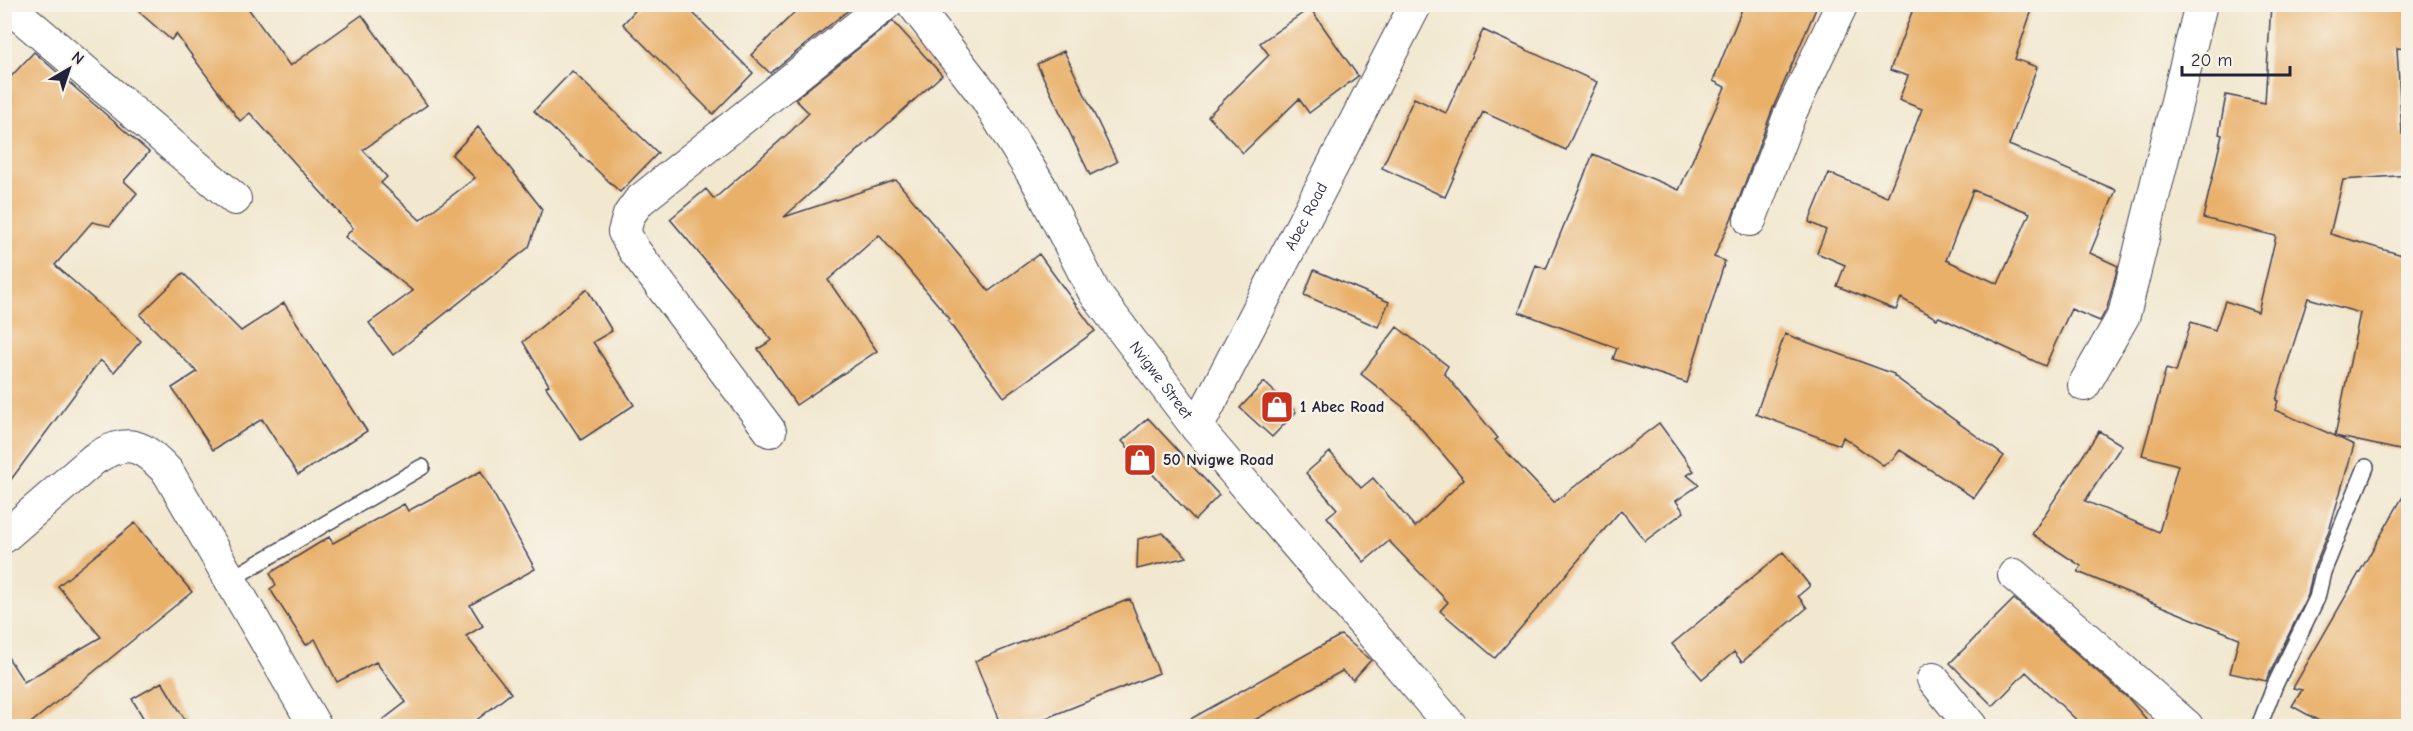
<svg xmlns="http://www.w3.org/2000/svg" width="2413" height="731" font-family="'Comic Neue',sans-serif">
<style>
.building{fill:#e9b06a;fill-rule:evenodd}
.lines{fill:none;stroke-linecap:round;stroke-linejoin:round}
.lane-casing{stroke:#414051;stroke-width:18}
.street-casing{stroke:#414051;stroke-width:34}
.lane{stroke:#fff;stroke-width:15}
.street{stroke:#fff;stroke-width:32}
.labels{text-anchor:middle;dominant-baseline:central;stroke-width:5;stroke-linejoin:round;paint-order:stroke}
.street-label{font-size:16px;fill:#22223b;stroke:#f7f3e8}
.poi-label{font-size:16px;font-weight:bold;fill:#22223b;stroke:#f7f3e8;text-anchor:start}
</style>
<rect width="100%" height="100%" fill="#f7f3e8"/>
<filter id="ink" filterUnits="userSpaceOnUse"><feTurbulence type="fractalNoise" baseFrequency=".0167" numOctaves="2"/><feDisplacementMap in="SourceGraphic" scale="12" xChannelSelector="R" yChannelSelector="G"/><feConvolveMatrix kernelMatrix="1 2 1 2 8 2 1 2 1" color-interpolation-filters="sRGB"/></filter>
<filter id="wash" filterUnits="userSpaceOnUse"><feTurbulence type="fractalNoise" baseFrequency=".008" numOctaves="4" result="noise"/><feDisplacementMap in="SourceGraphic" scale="24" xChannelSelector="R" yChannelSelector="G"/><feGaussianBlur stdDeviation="1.35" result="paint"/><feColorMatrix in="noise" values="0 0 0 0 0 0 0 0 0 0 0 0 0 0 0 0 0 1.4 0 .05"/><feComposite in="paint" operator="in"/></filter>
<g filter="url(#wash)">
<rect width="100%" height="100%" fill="#f2e8d0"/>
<g id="blocks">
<!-- building -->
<path class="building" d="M 130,4 L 245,4 L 290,66 L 362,15 L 427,105 L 363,150 L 387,177 L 381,183 L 420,220 L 475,178 L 452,155 L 478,127 L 542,209 L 529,247 L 393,355 L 369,323 L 413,291 L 345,237 L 353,228 L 250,113 L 240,121 L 176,34 L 171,40 Z
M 641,4 L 684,4 L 753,73 L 713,114 L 623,24 Z
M 803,4 L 856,4 L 770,73 L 751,55 Z
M 1744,4 L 1818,4 L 1773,108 L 1733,215 L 1714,257 L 1725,261 L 1687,383 L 1613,359 L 1617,348 L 1519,312 L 1536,265 L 1546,269 L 1593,154 L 1679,190 L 1725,87 L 1713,81 Z
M 1915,4 L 2034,4 L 2015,59 L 2037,67 L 2009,145 L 2116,190 L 2090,253 L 2118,266 L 2107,308 L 2100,321 L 2071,309 L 2045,366 L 1939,317 L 1937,319 L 1901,298 L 1896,310 L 1837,286 L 1845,265 L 1817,253 L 1826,230 L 1809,222 L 1829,173 L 1887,197 L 1922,109 L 1899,100 L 1908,76 L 1890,70 ZM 1973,190 L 2030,213 L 1998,284 L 1946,260 Z
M 2271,4 L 2409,4 L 2409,49 L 2397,48 L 2402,134 L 2409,133 L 2409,175 L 2343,180 L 2330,234 L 2409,257 L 2409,452 L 2335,436 L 2354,445 L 2329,531 L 2313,570 L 2308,595 L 2266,681 L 2230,673 L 2239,638 L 2078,572 L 2081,566 L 2032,534 L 2099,431 L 2122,445 L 2085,501 L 2159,532 L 2178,465 L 2142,455 L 2166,369 L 2176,372 L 2191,322 L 2215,330 L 2225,301 L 2258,312 L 2276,236 L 2203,218 L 2222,135 L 2219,134 L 2226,95 L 2265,103 ZM 2308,298 L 2360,313 L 2335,436 L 2275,410 L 2278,401 L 2276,400 Z
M 1310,8 L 1358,76 L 1309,113 L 1299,99 L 1243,153 L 1208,116 L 1269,55 L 1260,43 Z
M 893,21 L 942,75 L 784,217 L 896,180 L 989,291 L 1039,254 L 1095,331 L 1004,397 L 948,321 L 950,319 L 879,235 L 828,280 L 877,351 L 796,405 L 758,349 L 772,340 L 670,219 L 706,189 L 714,199 L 791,131 L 809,113 L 795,99 Z
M 1483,30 L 1597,82 L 1566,150 L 1483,112 L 1445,197 L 1382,168 L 1414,98 L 1446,113 Z
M 1064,51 L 1117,162 L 1090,175 L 1037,64 Z
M 34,52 L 149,152 L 124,181 L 137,193 L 110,226 L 92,222 L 55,265 L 141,341 L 114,372 L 100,360 L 4,489 L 4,84 Z
M 572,71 L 658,153 L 620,192 L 534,111 Z
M 1314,270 L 1389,302 L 1378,327 L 1304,295 Z
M 183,273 L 241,331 L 284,303 L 367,431 L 298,475 L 262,419 L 213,450 L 172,388 L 197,372 L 140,315 Z
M 587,289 L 612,331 L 593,342 L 634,405 L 581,440 L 546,387 L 549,385 L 523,342 Z
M 1397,327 L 1448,366 L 1444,373 L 1498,438 L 1495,440 L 1554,502 L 1659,423 L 1694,471 L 1687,475 L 1699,485 L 1676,501 L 1684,512 L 1645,541 L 1621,510 L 1495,658 L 1440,611 L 1448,602 L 1389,541 L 1364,562 L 1327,517 L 1337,509 L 1306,473 L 1330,452 L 1361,488 L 1373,478 L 1415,527 L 1464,479 L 1403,407 L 1361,374 Z
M 1785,334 L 1894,374 L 1894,376 L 2004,456 L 1974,498 L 1900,450 L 1893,459 L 1883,465 L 1843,437 L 1840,445 L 1756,414 Z
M 1264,382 L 1296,412 L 1272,437 L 1240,408 Z
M 1148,418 L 1219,495 L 1195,520 L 1122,441 Z
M 481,471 L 535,569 L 470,605 L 483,626 L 466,636 L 511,693 L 469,726 L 375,726 L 406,702 L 376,662 L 337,682 L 315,639 L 306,645 L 270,589 L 276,585 L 270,573 L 329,537 L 333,543 L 404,504 L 408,511 Z
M 2409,486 L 2409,726 L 2328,726 L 2292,706 L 2302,690 L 2293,688 Z
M 135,523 L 192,592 L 27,726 L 4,726 L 4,651 L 24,682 L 101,637 L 58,586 Z
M 1163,533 L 1187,557 L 1137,569 L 1138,539 Z
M 1783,552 L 1810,586 L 1798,596 L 1807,608 L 1742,662 L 1734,652 L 1702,679 L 1672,644 Z
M 1130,599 L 1159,673 L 1026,726 L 1001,726 L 975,661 Z
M 2014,599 L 2130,700 L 2152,726 L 2083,726 L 2026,672 L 1993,706 L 1950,663 Z
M 1341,635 L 1371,660 L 1353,680 L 1342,671 L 1244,726 L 1178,726 Z
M 162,682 L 189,726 L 148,726 L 132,699 Z"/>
</g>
</g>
<g filter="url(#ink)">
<use href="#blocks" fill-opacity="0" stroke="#414051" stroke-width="1.5"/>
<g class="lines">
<!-- lane casing -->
<g class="lane-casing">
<path id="lane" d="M 231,579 L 422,467
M 2259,726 L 2275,685 L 2317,598 L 2323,572 L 2366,467"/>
</g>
<!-- street casing -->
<g class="street-casing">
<g id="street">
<path d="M 6,4 L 235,199"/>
<path id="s1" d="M 913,4 L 986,98 L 1040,186 L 1094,292 L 1197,428 L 1451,726"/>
<path d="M 1750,220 L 1790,114 L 1842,4"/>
<path d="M 2084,385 L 2124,315 L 2201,4"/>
<path id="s2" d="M 1197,428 L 1416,4"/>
<path d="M 770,431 L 634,250 L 624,232 L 629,215 L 639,201 L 886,4"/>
<path d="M 4,537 L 94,459 C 129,437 142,445 168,472 L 315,726"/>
<path d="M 2014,575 L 2187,726"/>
<path d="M 1933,679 L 1971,726"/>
</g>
</g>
<!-- lane -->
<use href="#lane" class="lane"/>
<!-- street -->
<use href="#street" class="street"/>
</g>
</g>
<!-- icons -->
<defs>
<g id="shop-square" transform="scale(1.725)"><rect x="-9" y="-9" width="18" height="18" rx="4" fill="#c8321e" stroke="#f7f3e8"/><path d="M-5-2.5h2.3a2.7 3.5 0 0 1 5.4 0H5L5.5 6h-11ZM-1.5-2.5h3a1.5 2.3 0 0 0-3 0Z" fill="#fff"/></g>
</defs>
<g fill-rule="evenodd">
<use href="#shop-square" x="1277" y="407"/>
<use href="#shop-square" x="1140" y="460"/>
</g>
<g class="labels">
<!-- street labels -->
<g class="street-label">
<text stroke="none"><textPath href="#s2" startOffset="238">Abec Road</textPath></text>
<text stroke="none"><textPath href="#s1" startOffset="452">Nvigwe Street</textPath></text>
</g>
<!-- poi labels -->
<g class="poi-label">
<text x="1300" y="407">1 Abec Road</text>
<text x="1163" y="460">50 Nvigwe Road</text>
</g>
</g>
<!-- margin -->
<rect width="2413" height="731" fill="none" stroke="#f7f3e8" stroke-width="24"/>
<!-- north arrow -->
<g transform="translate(69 69) rotate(39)" stroke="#f7f3e8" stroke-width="4.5" paint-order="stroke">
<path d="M0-4.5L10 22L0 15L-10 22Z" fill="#22223b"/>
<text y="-9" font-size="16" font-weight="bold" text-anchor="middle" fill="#22223b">N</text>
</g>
<!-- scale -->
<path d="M2182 66v9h108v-9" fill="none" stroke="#22223b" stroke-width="3"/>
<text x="2191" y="66" font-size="18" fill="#22223b" stroke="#f7f3e8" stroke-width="4.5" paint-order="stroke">20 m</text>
</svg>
